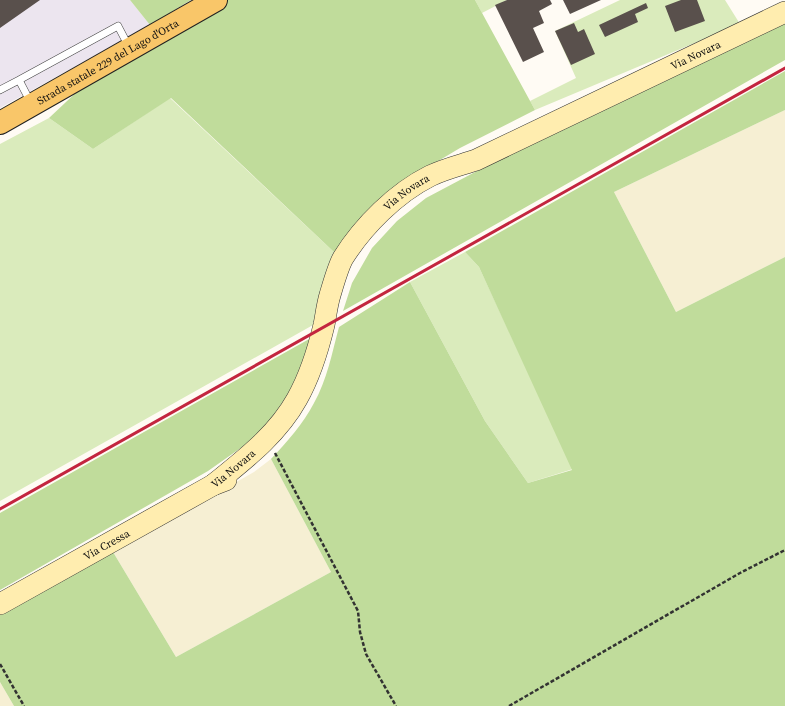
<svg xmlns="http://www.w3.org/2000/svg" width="785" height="706" font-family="'Source Serif 4',serif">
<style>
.industrial{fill:#ece5ef}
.farmland{fill:#f6efd3}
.green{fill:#daebbc}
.forest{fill:#c0dc9b}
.building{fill:#59504c}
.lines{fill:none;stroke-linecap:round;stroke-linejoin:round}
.lane-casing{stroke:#434343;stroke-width:8}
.secondary-casing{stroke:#323232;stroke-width:22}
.primary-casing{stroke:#212121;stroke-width:24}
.path{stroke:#323232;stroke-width:2.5;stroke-dasharray:4 2;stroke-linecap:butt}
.lane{stroke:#fff;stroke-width:7}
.secondary{stroke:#ffedaf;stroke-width:21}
.primary{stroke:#f9c669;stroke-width:22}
.rail{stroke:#c3253f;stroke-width:3}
.labels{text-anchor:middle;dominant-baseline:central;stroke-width:4;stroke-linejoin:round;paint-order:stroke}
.street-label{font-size:11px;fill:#101010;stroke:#fff}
</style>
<rect width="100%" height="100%" fill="#fffbf4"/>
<!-- industrial -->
<path class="industrial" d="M 0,0 L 130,0 L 150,25 L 0,108 Z"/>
<!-- farmland -->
<path class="farmland" d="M 785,110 L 785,257 L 676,312 L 614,192 Z
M 271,459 L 331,572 L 176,657 L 113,552 L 254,472 Z
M 0,682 L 14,706 L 0,706 Z"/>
<!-- green -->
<path class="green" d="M 475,0 L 507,0 L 482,13 Z
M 620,0 L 725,0 L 740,24 L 535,110 L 530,101 L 576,78 L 555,31 Z
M 170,98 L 335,253 L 313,325 L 0,501 L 0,144 L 49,118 L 93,149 Z
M 465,252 L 479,267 L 573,469 L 528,483 L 485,421 L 410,282 Z"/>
<!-- forest -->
<path class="forest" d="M 130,0 L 191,0 L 150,25 Z
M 226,0 L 475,0 L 535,110 L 460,148 L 393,188 L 335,253 L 171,98 L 93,149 L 49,118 L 83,86 Z
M 785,20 L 785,60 L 343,311 L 352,283 L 372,248 L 397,221 L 426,198 L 607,102 Z
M 785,71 L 785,110 L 614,192 L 676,312 L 785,257 L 785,706 L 14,706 L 0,682 L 0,612 L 113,552 L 176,657 L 331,572 L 271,459 C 287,442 303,424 314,403 C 327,380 332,353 339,327 L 410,282 L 485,421 L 528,483 L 572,470 L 479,267 L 465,252 Z
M 311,338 L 299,372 L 287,396 L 267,425 L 245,445 L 208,471 L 0,590 L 0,513 Z"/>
<!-- building -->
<path class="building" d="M 0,0 L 40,0 L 0,28 Z
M 507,0 L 550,0 L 552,4 L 539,11 L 544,23 L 533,28 L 544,52 L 523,62 L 495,5 Z
M 563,0 L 601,0 L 570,14 Z
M 681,0 L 697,0 L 705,21 L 675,32 L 665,6 Z
M 646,3 L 648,8 L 635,14 L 638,22 L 605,37 L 599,25 Z
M 574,23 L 578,32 L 584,29 L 595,54 L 571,65 L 555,31 Z"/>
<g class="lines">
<!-- lane casing -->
<g class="lane-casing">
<path id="lane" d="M 19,80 L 118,26 L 129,47
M 0,90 L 19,80 L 31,103"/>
</g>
<!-- secondary casing -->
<g class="secondary-casing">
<g id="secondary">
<path id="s1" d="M 213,485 C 245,459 277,435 297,399 C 310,376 318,350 324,325 C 326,315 327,305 330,295 C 333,285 338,267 343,258 C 363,226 396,193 430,176 C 444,169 461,165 476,160 L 785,12"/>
<path id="s2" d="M 0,604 L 213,485 L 226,480"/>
</g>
</g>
<!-- primary casing -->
<g class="primary-casing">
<g id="primary">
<path id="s3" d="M 0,123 L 216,0"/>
</g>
</g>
<!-- path -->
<path class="path" d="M 275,453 L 358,611 L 360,632 L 366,654 L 396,706
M 0,664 L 24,706
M 509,706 L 740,573 L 785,550"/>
<!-- lane -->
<use href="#lane" class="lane"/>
<!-- secondary -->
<use href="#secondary" class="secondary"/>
<!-- primary -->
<use href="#primary" class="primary"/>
<!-- rail -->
<path class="rail" d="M 0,509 L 785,68"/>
</g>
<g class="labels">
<!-- street labels -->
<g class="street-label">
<text stroke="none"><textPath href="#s1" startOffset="683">Via Novara</textPath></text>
<text stroke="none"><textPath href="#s3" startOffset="124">Strada statale 229 del Lago d'Orta</textPath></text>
<text stroke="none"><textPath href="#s1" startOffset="362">Via Novara</textPath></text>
<text stroke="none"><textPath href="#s1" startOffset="26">Via Novara</textPath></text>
<text stroke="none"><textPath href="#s2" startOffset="122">Via Cressa</textPath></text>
</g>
</g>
</svg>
